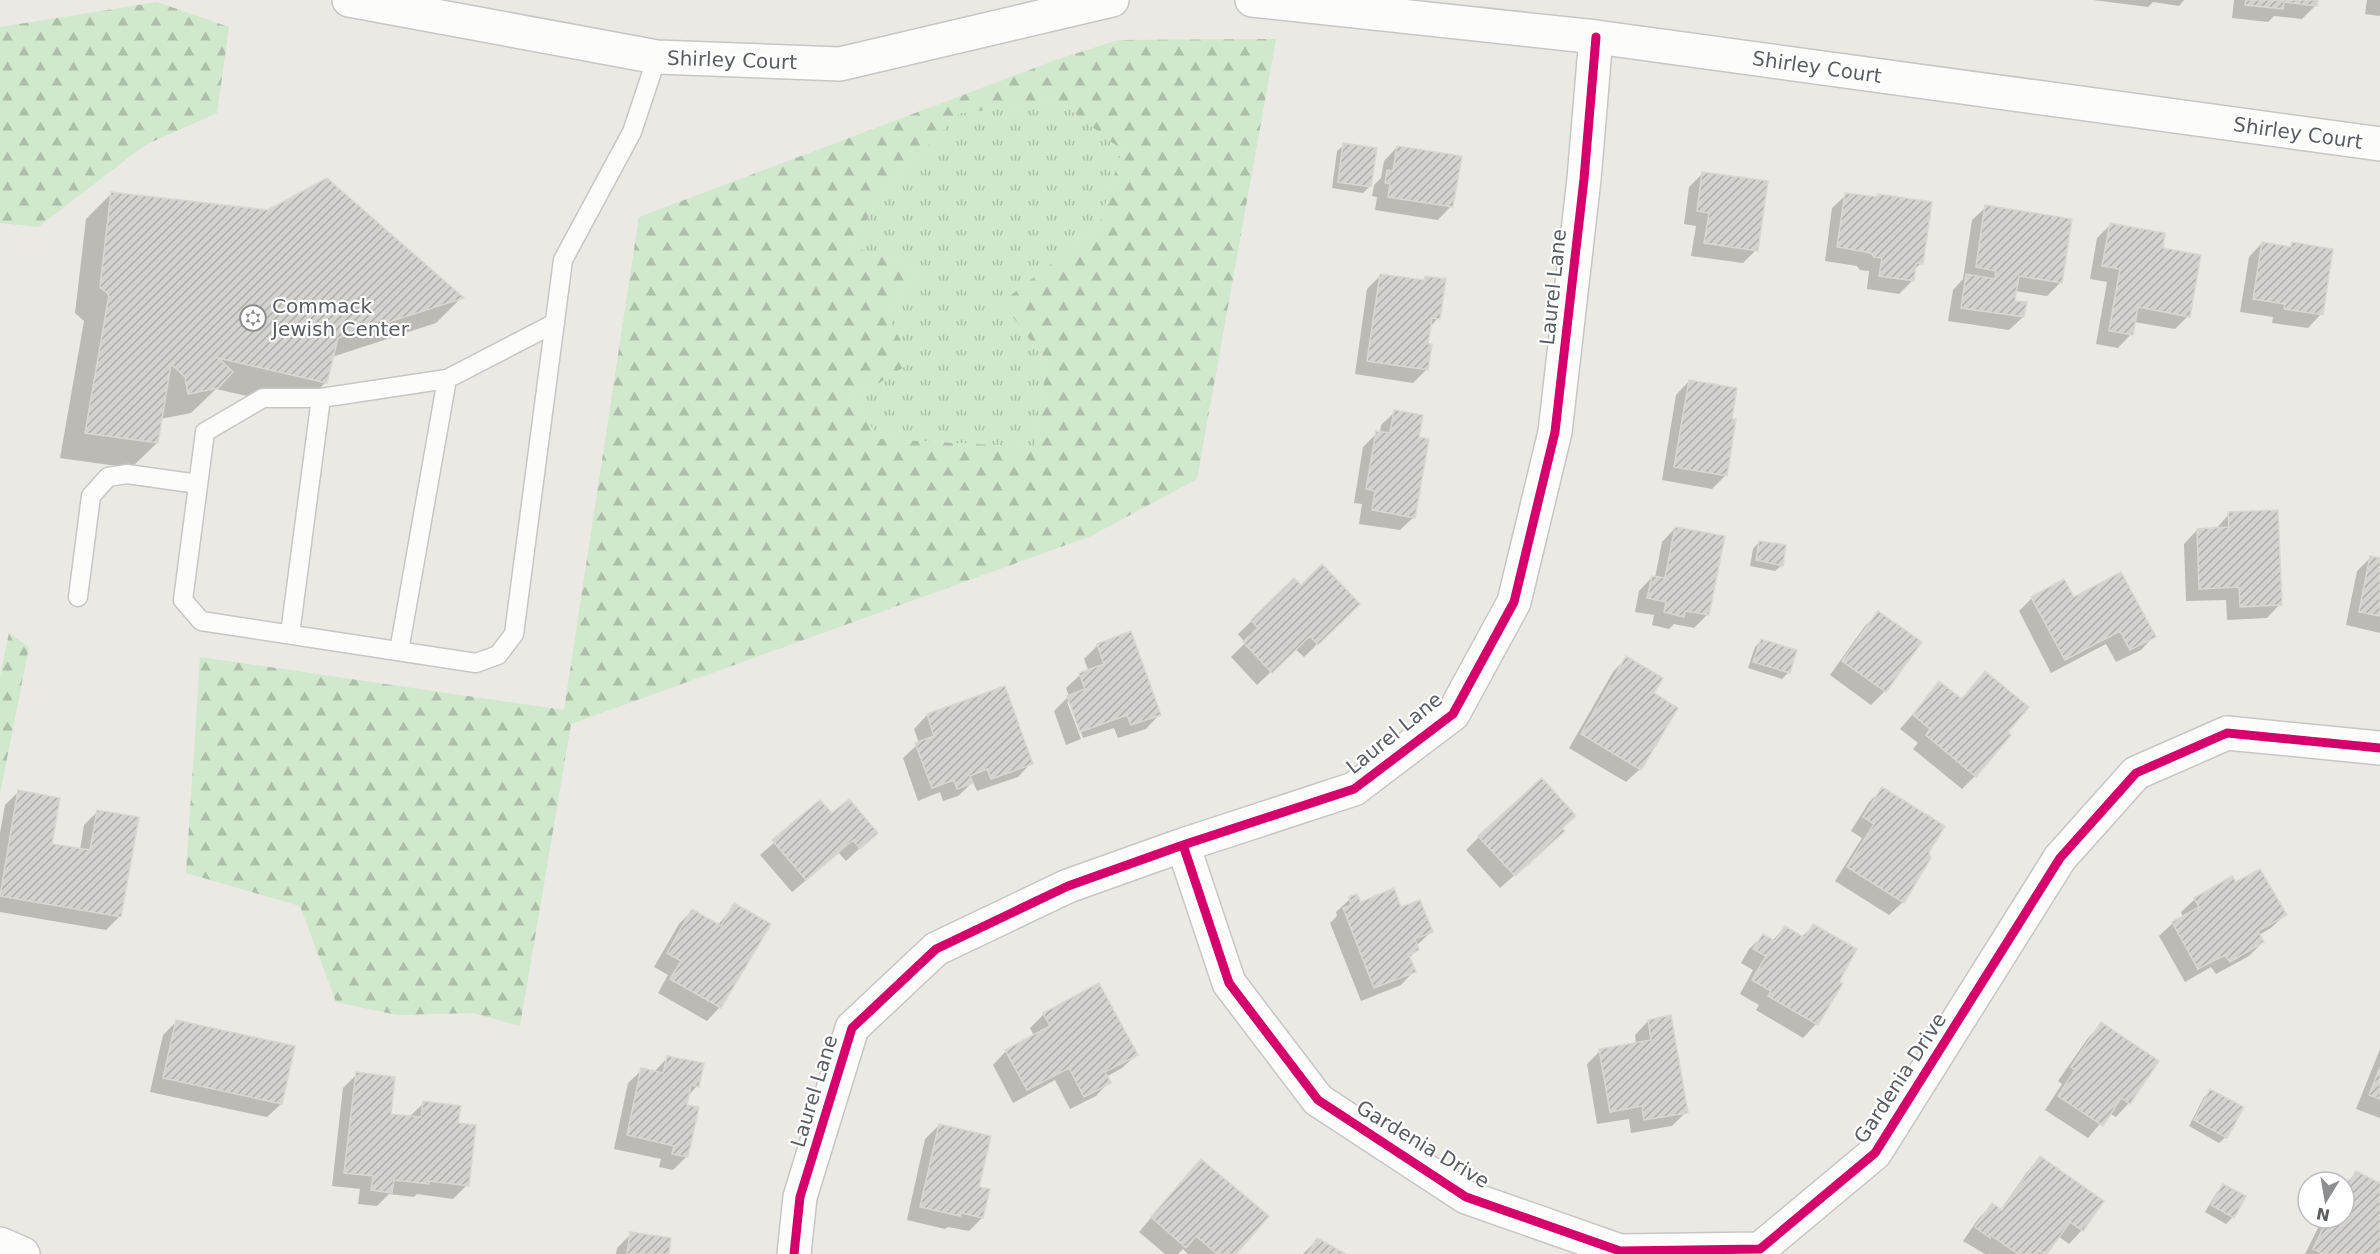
<svg xmlns="http://www.w3.org/2000/svg" width="2380" height="1254" font-family="'DejaVu Sans',sans-serif">
<style>
.grass{fill:url(#grass-tufts)}
.forest{fill:url(#forest-firs);fill-rule:evenodd}
.shadow{fill:#0003}
.building{fill:url(#building-hatch);stroke:#dad7d2;stroke-width:1.5}
.lines{fill:none;stroke-linecap:round;stroke-linejoin:round}
.service-casing{stroke:#c6c6c4;stroke-width:21}
.minor-casing{stroke:#c6c6c4;stroke-width:36}
.service{stroke:#fcfcfb;stroke-width:18}
.minor{stroke:#fcfcfb;stroke-width:33}
.cycleway-casing{stroke:#fff;stroke-width:13}
.cycleway{stroke:#d6006c;stroke-width:9}
.labels{text-anchor:middle;dominant-baseline:central;stroke-width:4.5;stroke-linejoin:round;paint-order:stroke}
.street-label{font-size:20px;fill:#595d62;stroke:#fff}
.poi-label{font-size:20px;fill:#595d62;stroke:#fff;text-anchor:start}
</style>
<defs>
<pattern id="grass-tufts" width="24" height="20" patternUnits="userSpaceOnUse" patternTransform="scale(1.5)"><rect width="24" height="20" fill="#d0e8cc"/><path d="M3 7l-1-3M5 7V3M7 7l1-3M15 17l-1-3M17 17v-4M19 17l1-3" fill="none" stroke="#acbfa9"/></pattern>
<pattern id="forest-firs" width="22" height="20" patternUnits="userSpaceOnUse" patternTransform="scale(1.5)"><rect width="22" height="20" fill="#d0e8cc"/><path d="M5 1l3.5 6h-7zM16 11l3.5 6h-7z" fill="#acbfa9"/></pattern>
<pattern id="building-hatch" width="6" height="6" patternUnits="userSpaceOnUse" patternTransform="scale(1.5)"><rect width="6" height="6" fill="#d3d2ce"/><path d="M-1 1l2-2M0 6l6-6M5 7l2-2" fill="none" stroke="#aeaeab"/></pattern>
</defs>
<rect width="100%" height="100%" fill="#eae9e3"/>
<!-- grass -->
<path class="grass" d="M 1060,102 L 1122,150 L 1098,228 L 1003,302 L 1047,363 L 1034,447 L 880,439 L 848,393 L 876,385 L 887,314 L 920,269 L 851,246 L 885,190 L 960,113 Z"/>
<!-- forest -->
<path class="forest" d="M 157,2 L 229,27 L 217,113 L 145,145 L 38,227 L 0,223 L 0,27 Z
M 1276,39 L 1197,479 L 1091,536 L 571,724 L 520,1026 L 473,1013 L 397,1015 L 336,1002 L 300,906 L 186,873 L 200,657 L 564,710 L 639,217 L 1056,60 L 1118,40 ZM 1060,102 L 1122,150 L 1098,228 L 1002,302 L 1047,363 L 1034,447 L 880,439 L 848,393 L 876,385 L 912,362 L 887,314 L 920,269 L 851,246 L 885,190 L 960,113 Z
M 9,633 L 29,647 L 0,794 L 0,676 Z"/>
<!-- shadow -->
<path class="shadow" d="M 2093,0 L 2184,0 L 2179,6 L 2153,2 L 2148,7 Z
M 2234,0 L 2316,0 L 2316,5 L 2302,19 L 2274,16 L 2268,22 L 2232,18 Z
M 2367,0 L 2380,0 L 2380,16 L 2365,14 Z
M 1344,145 L 1370,186 L 1363,193 L 1332,188 L 1337,151 Z
M 1397,147 L 1451,206 L 1438,220 L 1375,210 L 1377,197 L 1372,196 L 1374,185 L 1381,178 L 1384,161 Z
M 1703,173 L 1756,250 L 1743,263 L 1691,256 L 1696,226 L 1684,224 L 1689,187 Z
M 112,193 L 269,212 L 461,298 L 436,323 L 332,357 L 326,382 L 300,408 L 216,389 L 191,413 L 160,419 L 157,443 L 131,468 L 60,458 L 84,321 L 75,313 L 86,219 Z
M 1846,195 L 1876,199 L 1879,196 L 1921,263 L 1913,271 L 1912,281 L 1899,294 L 1867,289 L 1869,271 L 1860,270 L 1857,266 L 1825,261 L 1832,208 Z
M 1986,207 L 2061,282 L 2047,296 L 2015,291 L 2013,302 L 2023,317 L 2009,330 L 1948,321 L 1953,290 L 1963,279 L 1972,220 Z
M 2110,225 L 2161,249 L 2188,316 L 2175,329 L 2134,322 L 2131,334 L 2118,348 L 2096,344 L 2107,282 L 2090,279 L 2097,238 Z
M 2262,243 L 2288,248 L 2292,244 L 2321,314 L 2308,328 L 2272,323 L 2273,317 L 2240,312 L 2249,257 Z
M 1381,275 L 1422,281 L 1425,278 L 1438,318 L 1429,328 L 1427,369 L 1413,383 L 1355,374 L 1367,289 Z
M 1689,381 L 1731,420 L 1726,475 L 1712,489 L 1662,480 L 1676,395 Z
M 1395,412 L 1417,438 L 1414,517 L 1400,530 L 1359,524 L 1362,504 L 1354,503 L 1363,447 L 1377,433 L 1380,433 L 1381,425 Z
M 2229,514 L 2280,604 L 2267,618 L 2227,620 L 2226,600 L 2186,601 L 2184,544 L 2197,530 L 2215,530 Z
M 1675,528 L 1708,614 L 1694,628 L 1674,624 L 1669,629 L 1652,625 L 1654,615 L 1635,612 L 1639,591 L 1652,577 L 1655,578 L 1662,542 Z
M 1759,542 L 1782,565 L 1775,571 L 1750,566 L 1753,549 Z
M 2371,557 L 2380,559 L 2380,633 L 2346,625 L 2357,571 Z
M 1294,580 L 1345,617 L 1304,657 L 1295,649 L 1257,685 L 1231,657 L 1245,643 L 1238,634 Z
M 2032,598 L 2073,599 L 2154,636 L 2141,650 L 2116,662 L 2106,644 L 2051,673 L 2019,611 Z
M 1878,613 L 1920,642 L 1885,691 L 1871,705 L 1830,675 L 1865,626 Z
M 1761,641 L 1789,672 L 1782,679 L 1748,668 L 1755,647 Z
M 1098,645 L 1159,715 L 1146,729 L 1118,738 L 1114,728 L 1083,738 L 1071,702 L 1067,702 L 1081,739 L 1066,745 L 1054,711 L 1069,696 L 1066,688 L 1080,675 L 1089,672 L 1084,659 Z
M 1626,658 L 1652,694 L 1640,769 L 1626,782 L 1569,748 L 1613,672 Z
M 1985,673 L 1975,776 L 1962,789 L 1913,749 L 1918,743 L 1900,729 L 1940,683 L 1960,700 Z
M 927,715 L 1031,763 L 1018,777 L 977,791 L 973,782 L 958,796 L 943,801 L 940,792 L 918,801 L 903,758 L 919,743 L 914,729 Z
M 1883,789 L 1903,902 L 1889,915 L 1835,881 L 1862,838 L 1851,831 L 1869,802 Z
M 18,792 L 50,845 L 80,850 L 84,825 L 98,811 L 120,916 L 106,930 L 0,912 L 0,833 L 5,805 Z
M 820,802 L 832,815 L 876,833 L 846,861 L 839,853 L 792,892 L 760,855 Z
M 1561,829 L 1549,845 L 1500,888 L 1466,850 L 1479,837 Z
M 2236,884 L 2285,915 L 2271,928 L 2259,935 L 2263,942 L 2249,956 L 2216,974 L 2211,967 L 2185,982 L 2159,936 L 2173,923 L 2183,917 L 2181,912 L 2195,899 Z
M 1350,899 L 1360,904 L 1400,909 L 1431,932 L 1416,946 L 1417,950 L 1409,958 L 1414,971 L 1401,985 L 1361,1001 L 1330,923 L 1337,916 L 1336,912 Z
M 735,905 L 720,1007 L 707,1021 L 658,993 L 668,975 L 654,967 L 679,924 L 692,911 L 717,926 Z
M 1814,925 L 1816,1024 L 1803,1038 L 1756,1010 L 1759,1005 L 1740,994 L 1753,970 L 1741,963 L 1749,949 L 1763,936 L 1772,941 L 1785,927 L 1801,938 Z
M 1044,1014 L 1136,1055 L 1122,1068 L 1106,1077 L 1109,1082 L 1096,1096 L 1070,1109 L 1055,1080 L 1013,1103 L 993,1065 L 1006,1051 L 1034,1036 L 1030,1028 Z
M 1648,1021 L 1686,1112 L 1672,1126 L 1631,1133 L 1629,1119 L 1597,1124 L 1587,1064 L 1600,1051 L 1636,1044 L 1635,1035 Z
M 176,1022 L 281,1104 L 267,1117 L 150,1092 L 163,1035 Z
M 2101,1024 L 2129,1103 L 2116,1117 L 2109,1113 L 2088,1138 L 2045,1110 L 2062,1084 L 2058,1081 L 2088,1038 Z
M 2380,1049 L 2380,1118 L 2356,1109 Z
M 668,1057 L 697,1086 L 688,1096 L 686,1106 L 687,1156 L 673,1170 L 659,1167 L 661,1159 L 614,1149 L 628,1083 L 642,1070 L 654,1072 Z
M 357,1074 L 389,1116 L 410,1116 L 424,1103 L 456,1125 L 467,1185 L 453,1199 L 417,1194 L 414,1197 L 389,1194 L 377,1206 L 358,1204 L 360,1189 L 332,1186 L 343,1088 Z
M 2211,1091 L 2226,1137 L 2219,1143 L 2189,1126 L 2204,1097 Z
M 939,1125 L 977,1188 L 982,1218 L 969,1231 L 948,1227 L 945,1229 L 907,1220 L 925,1139 Z
M 2040,1158 L 2082,1230 L 2069,1244 L 2058,1236 L 2045,1254 L 1985,1254 L 1963,1241 L 1979,1218 L 1992,1205 L 2000,1211 L 2027,1172 Z
M 2356,1173 L 2380,1185 L 2380,1254 L 2305,1254 L 2323,1218 L 2344,1218 L 2344,1185 Z
M 1188,1174 L 1234,1254 L 1188,1254 L 1183,1249 L 1178,1254 L 1165,1254 L 1139,1232 Z
M 2223,1186 L 2244,1197 L 2233,1217 L 2226,1224 L 2205,1212 L 2217,1192 Z
M 631,1234 L 668,1254 L 616,1254 L 617,1248 Z
M 1317,1240 L 1343,1254 L 1303,1254 Z"/>
<!-- building -->
<path class="building" d="M 2246,0 L 2318,0 L 2317,6 L 2284,2 L 2283,9 L 2245,5 Z
M 1343,143 L 1377,148 L 1371,187 L 1338,182 Z
M 1397,146 L 1462,156 L 1453,207 L 1388,197 L 1390,184 L 1385,183 L 1387,170 L 1393,171 Z
M 1702,172 L 1768,181 L 1758,251 L 1704,243 L 1709,213 L 1697,211 Z
M 327,178 L 464,298 L 338,338 L 327,383 L 218,358 L 233,372 L 218,388 L 188,394 L 185,377 L 171,364 L 158,443 L 85,433 L 109,295 L 100,287 L 111,192 L 268,210 Z
M 1845,193 L 1878,197 L 1878,194 L 1932,202 L 1923,264 L 1916,263 L 1914,281 L 1879,276 L 1882,258 L 1874,257 L 1871,253 L 1837,247 Z
M 1985,205 L 2072,219 L 2062,283 L 2019,276 L 2015,301 L 2027,302 L 2024,317 L 1961,308 L 1966,274 L 1995,279 L 1996,271 L 1976,267 Z
M 2110,223 L 2165,233 L 2163,248 L 2201,255 L 2190,317 L 2138,307 L 2133,335 L 2109,331 L 2120,269 L 2102,266 Z
M 2262,242 L 2291,247 L 2292,242 L 2333,249 L 2323,315 L 2284,309 L 2285,304 L 2253,299 Z
M 1380,274 L 1424,280 L 1425,276 L 1446,279 L 1440,319 L 1432,318 L 1428,344 L 1432,344 L 1428,370 L 1367,361 Z
M 1689,380 L 1737,388 L 1732,419 L 1736,419 L 1727,476 L 1674,467 Z
M 1394,410 L 1423,415 L 1419,437 L 1429,439 L 1415,518 L 1372,510 L 1375,491 L 1366,489 L 1376,431 L 1390,433 Z
M 2278,510 L 2282,605 L 2240,607 L 2239,587 L 2199,589 L 2197,529 L 2229,527 L 2228,512 Z
M 1675,527 L 1725,536 L 1709,615 L 1685,611 L 1684,617 L 1664,612 L 1666,602 L 1647,598 L 1652,576 L 1665,578 Z
M 1759,541 L 1786,545 L 1783,566 L 1756,560 Z
M 2370,556 L 2380,558 L 2380,616 L 2359,612 Z
M 1322,564 L 1360,604 L 1318,645 L 1310,636 L 1272,673 L 1243,642 L 1258,628 L 1251,620 L 1294,578 L 1301,585 Z
M 2121,572 L 2156,637 L 2130,650 L 2120,631 L 2065,660 L 2031,597 L 2064,579 L 2074,597 Z
M 1878,611 L 1922,642 L 1886,692 L 1842,661 Z
M 1131,631 L 1161,715 L 1131,725 L 1127,715 L 1080,732 L 1067,696 L 1085,689 L 1079,673 L 1104,664 L 1097,644 Z
M 1761,639 L 1797,650 L 1790,673 L 1753,662 Z
M 1626,656 L 1663,678 L 1654,693 L 1678,708 L 1641,770 L 1581,734 Z
M 1985,671 L 2029,707 L 2008,732 L 2011,735 L 1976,777 L 1926,735 L 1930,729 L 1913,715 L 1939,681 L 1962,699 Z
M 1005,686 L 1033,764 L 991,779 L 987,769 L 970,776 L 973,783 L 957,789 L 954,780 L 932,788 L 915,743 L 934,736 L 927,714 Z
M 1542,778 L 1576,816 L 1562,828 L 1565,831 L 1515,876 L 1478,836 Z
M 1882,787 L 1945,826 L 1929,852 L 1931,858 L 1904,903 L 1847,867 L 1874,824 L 1863,817 Z
M 18,790 L 60,798 L 52,844 L 90,850 L 97,810 L 139,817 L 121,917 L 0,896 Z
M 849,799 L 878,833 L 860,849 L 853,840 L 806,880 L 772,840 L 820,800 L 832,813 Z
M 2260,869 L 2287,915 L 2258,931 L 2264,942 L 2230,962 L 2225,955 L 2198,969 L 2172,922 L 2199,907 L 2194,898 L 2232,876 L 2236,882 Z
M 1394,888 L 1401,907 L 1420,900 L 1433,932 L 1415,939 L 1419,950 L 1409,955 L 1416,972 L 1374,988 L 1343,908 L 1351,905 L 1349,897 L 1357,894 L 1361,902 Z
M 734,903 L 771,924 L 721,1008 L 670,979 L 681,961 L 667,953 L 692,909 L 721,926 Z
M 1813,924 L 1857,949 L 1839,982 L 1843,983 L 1818,1025 L 1768,996 L 1771,991 L 1752,980 L 1766,956 L 1753,949 L 1763,934 L 1775,941 L 1785,926 L 1805,938 Z
M 1099,983 L 1138,1055 L 1105,1072 L 1111,1083 L 1084,1097 L 1069,1068 L 1027,1090 L 1005,1050 L 1050,1026 L 1043,1013 Z
M 1671,1015 L 1688,1113 L 1644,1120 L 1642,1106 L 1610,1112 L 1599,1049 L 1651,1040 L 1648,1020 Z
M 176,1020 L 295,1046 L 282,1104 L 163,1078 Z
M 2101,1022 L 2159,1061 L 2130,1104 L 2121,1098 L 2103,1126 L 2058,1096 L 2075,1070 L 2071,1067 Z
M 667,1056 L 704,1063 L 699,1087 L 691,1085 L 687,1105 L 699,1107 L 688,1157 L 672,1154 L 674,1146 L 627,1135 L 641,1068 L 663,1073 Z
M 2380,1067 L 2380,1099 L 2369,1095 Z
M 356,1072 L 395,1077 L 391,1114 L 421,1117 L 423,1101 L 461,1106 L 458,1123 L 476,1125 L 469,1186 L 429,1181 L 429,1184 L 394,1180 L 392,1193 L 371,1190 L 373,1176 L 344,1173 Z
M 2210,1089 L 2244,1107 L 2227,1138 L 2194,1120 Z
M 939,1124 L 991,1136 L 979,1187 L 990,1189 L 983,1218 L 961,1213 L 960,1216 L 920,1207 Z
M 2040,1156 L 2104,1201 L 2083,1231 L 2070,1222 L 2047,1254 L 2038,1251 L 2037,1254 L 2018,1254 L 1989,1234 L 1990,1238 L 1975,1227 L 1992,1203 L 2002,1210 Z
M 1201,1159 L 1269,1216 L 1236,1254 L 1217,1254 L 1196,1236 L 1186,1248 L 1151,1217 Z
M 2356,1171 L 2380,1183 L 2380,1254 L 2323,1254 L 2313,1249 L 2328,1218 L 2344,1218 L 2344,1193 Z
M 2223,1184 L 2246,1196 L 2234,1218 L 2211,1205 Z
M 630,1232 L 671,1238 L 669,1254 L 627,1254 Z
M 1317,1238 L 1346,1254 L 1308,1254 Z"/>
<g class="lines">
<!-- service casing -->
<g class="service-casing">
<path id="service" d="M 321,398 L 447,379
M 78,597 L 91,496 L 108,477 L 127,474 L 198,484
M 290,634 L 321,398 L 263,398 L 205,432 L 183,600 L 201,621 L 476,663 L 498,655 L 514,634 L 563,260 L 632,132 L 657,57
M 399,651 L 447,379 L 555,323"/>
</g>
<!-- minor casing -->
<g class="minor-casing">
<path id="minor" d="M 349,0 L 657,57 L 840,64 L 1112,0
M 1252,0 L 1596,37 L 2380,144
M 1183,845 L 1229,983 L 1318,1100 L 1466,1197 L 1620,1251 L 1760,1249 L 1875,1153 L 2060,858 L 2136,773 L 2227,733 L 2380,748
M 0,1244 L 23,1254
M 794,1254 L 800,1197 L 852,1028 L 936,949 L 1068,886 L 1183,845 L 1354,789 L 1453,714 L 1514,602 L 1555,432 L 1584,179 L 1596,37"/>
</g>
<!-- service -->
<use href="#service" class="service"/>
<!-- minor -->
<use href="#minor" class="minor"/>
<!-- cycleway casing -->
<g class="cycleway-casing">
<path id="cycleway" d="M 1183,845 L 1229,983 L 1318,1100 L 1466,1197 L 1620,1251 L 1760,1249 L 1875,1153 L 2060,858 L 2136,773 L 2227,733 L 2380,748
M 794,1254 L 800,1197 L 852,1028 L 936,949 L 1068,886 L 1183,845 L 1354,789 L 1453,714 L 1514,602 L 1555,432 L 1584,179 L 1596,37"/>
</g>
<!-- cycleway -->
<use href="#cycleway" class="cycleway"/>
</g>
<!-- icons -->
<defs>
<g id="synagogue-ring" transform="scale(1.35)"><circle r="9.5" fill="#fff" stroke="#8c8e8f" stroke-width="1.5"/><path d="M0-6.5L5.6 3.2H-5.6ZM0 6.5L5.6-3.2H-5.6Z" fill="#8c8e8f"/></g>
</defs>
<g fill-rule="evenodd">
<use href="#synagogue-ring" x="253" y="318"/>
</g>
<g class="labels">
<!-- street labels -->
<g class="street-label">
<text transform="translate(732 60) rotate(2)">Shirley Court</text>
<text transform="translate(1817 67) rotate(8)">Shirley Court</text>
<text transform="translate(2298 133) rotate(8)">Shirley Court</text>
<text transform="translate(1553 287) rotate(-84)">Laurel Lane</text>
<text transform="translate(1394 733) rotate(-39)">Laurel Lane</text>
<text transform="translate(1900 1078) rotate(-57)">Gardenia Drive</text>
<text transform="translate(814 1091) rotate(-73)">Laurel Lane</text>
<text transform="translate(1423 1144) rotate(31)">Gardenia Drive</text>
</g>
<!-- poi labels -->
<g class="poi-label">
<text x="272" y="306">Commack<tspan x="272" dy="23">Jewish Center</tspan></text>
</g>
</g>
<!-- north arrow -->
<g transform="translate(2326 1200) rotate(191)"><circle r="28" fill="#ffffff" stroke="#bdbec0" stroke-width="1.5"/>
<path d="M0-4.5L10 22L0 15L-10 22Z" fill="#8c8e8f"/>
<text y="-9" font-size="16" font-weight="bold" text-anchor="middle" fill="#595d62">N</text>
</g>
</svg>
